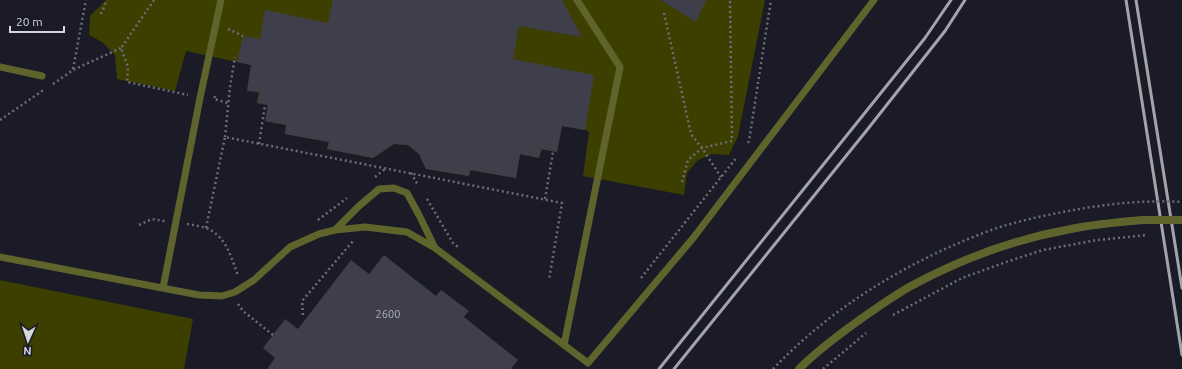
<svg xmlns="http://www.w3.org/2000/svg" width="1182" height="369" font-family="Ubuntu,sans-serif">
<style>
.green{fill:#3c3f00}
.building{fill:#3e3f4b}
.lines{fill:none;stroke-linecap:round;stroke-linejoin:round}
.path{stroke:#6c6d77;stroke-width:2.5;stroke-dasharray:2 3;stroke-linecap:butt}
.lane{stroke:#5f642d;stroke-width:7}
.street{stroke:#5f642d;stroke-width:8}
.rail{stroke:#a2a3ab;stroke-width:3}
.path-bridge{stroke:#6c6d77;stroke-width:2.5;stroke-dasharray:2 3;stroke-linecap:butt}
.street-bridge{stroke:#5f642d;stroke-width:8}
.labels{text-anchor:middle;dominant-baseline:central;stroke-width:3.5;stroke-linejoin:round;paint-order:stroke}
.number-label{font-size:11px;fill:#afb0b8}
</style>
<rect width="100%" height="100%" fill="#1a1b26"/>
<!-- green -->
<path class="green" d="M 106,0 L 765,0 L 738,136 L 729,155 L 712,154 L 698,160 L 687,173 L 684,195 L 583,176 L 589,132 L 585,130 L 562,126 L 557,152 L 542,149 L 539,158 L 520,154 L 516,178 L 470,170 L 469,176 L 426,169 L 419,154 L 408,145 L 394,144 L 373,158 L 327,149 L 329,142 L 285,134 L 286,125 L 265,121 L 268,105 L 257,103 L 259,92 L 247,91 L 251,65 L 186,51 L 175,91 L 117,79 L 115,55 L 102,42 L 89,35 L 90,16 Z
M 0,280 L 193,319 L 184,369 L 0,369 Z"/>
<!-- building -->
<path class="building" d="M 333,0 L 562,0 L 582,37 L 519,26 L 513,59 L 594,75 L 585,130 L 562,126 L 557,152 L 541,149 L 539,158 L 520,154 L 516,178 L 470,170 L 469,176 L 426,169 L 419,154 L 408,145 L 394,144 L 373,158 L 327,149 L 329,142 L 285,134 L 286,125 L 265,121 L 268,105 L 257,103 L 260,92 L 247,91 L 251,65 L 237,62 L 243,36 L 260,39 L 265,10 L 328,23 Z
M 661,0 L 706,0 L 696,22 Z
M 384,255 L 436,296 L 441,290 L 469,311 L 464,317 L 518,360 L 511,369 L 267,369 L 275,358 L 263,348 L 285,319 L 298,329 L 351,260 L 369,274 Z"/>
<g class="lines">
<!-- path -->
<path class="path" d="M 154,0 L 121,48 L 128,67 L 127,82 L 188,95
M 664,13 L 691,134 L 702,148 L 721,177
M 101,14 L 107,0
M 228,29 L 243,36
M 73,69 L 86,0
M 53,84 L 73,70 L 121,48
M 215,96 L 214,99 L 228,103
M 0,120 L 45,89
M 225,137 L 230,87 L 235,57
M 748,143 L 749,141 L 771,0
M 259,144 L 265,105
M 411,173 L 418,185
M 375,177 L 385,169
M 682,182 L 688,160 L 702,148 L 732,141 L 730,0
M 427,199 L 453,243 L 459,248
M 545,199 L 553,152
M 318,220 L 347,198
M 187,224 C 193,225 200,226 206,228 C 225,235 231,256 237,273 L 237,276
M 139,225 L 152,219 L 165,221
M 206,228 L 225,137 L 562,203 L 549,280
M 641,278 L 737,157
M 238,304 L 243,311 L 273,335
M 303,315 L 302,301 L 353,241
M 893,315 L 962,278 L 1009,261 L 1043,250 L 1097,240 L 1147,235
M 823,369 L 866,333"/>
<!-- lane -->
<path class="lane" d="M 0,67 L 42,76
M 335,230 L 359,206 L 379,189 L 394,188 L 407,193 L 419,215 L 435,248
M 0,257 L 199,295 L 222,296 L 235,292 L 254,280 L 290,247 L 319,234 L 335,230 L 365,227 L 407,232 L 435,248 L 588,363 L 694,237 L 874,0
M 163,288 L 200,98 L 221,0
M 564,345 L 620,67 L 577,0"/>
<!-- street -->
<path class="street" d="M 799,369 C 817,351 837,336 858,321 C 875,309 893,296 911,286 C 961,259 1015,239 1071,229 C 1095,224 1119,222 1143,220"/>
<!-- rail -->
<path class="rail" d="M 1126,0 L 1182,355
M 1136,0 L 1182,288
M 659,369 L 925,38 L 951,0
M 674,369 L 867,130 L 945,31 L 965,0"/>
<!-- path-bridge -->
<path class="path-bridge" d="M 773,369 C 834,305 913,258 997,228 C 1025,219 1056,213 1085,208 C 1117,203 1150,200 1182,202"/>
<!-- street-bridge -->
<path class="street-bridge" d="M 1143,220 L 1182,220"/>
</g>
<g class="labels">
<!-- number labels -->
<g class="number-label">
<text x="388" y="314">2600</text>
</g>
</g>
<!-- north arrow -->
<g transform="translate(28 341) rotate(183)" stroke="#1a1b26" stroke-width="3" paint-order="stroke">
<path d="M0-3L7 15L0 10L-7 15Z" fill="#d5d6dd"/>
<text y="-6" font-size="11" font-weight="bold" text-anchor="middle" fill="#d5d6dd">N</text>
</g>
<!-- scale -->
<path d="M10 26v6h54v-6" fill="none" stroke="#d5d6dd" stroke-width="2"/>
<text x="16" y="26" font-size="12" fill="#d5d6dd" stroke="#1a1b26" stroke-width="3" paint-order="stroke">20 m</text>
</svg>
